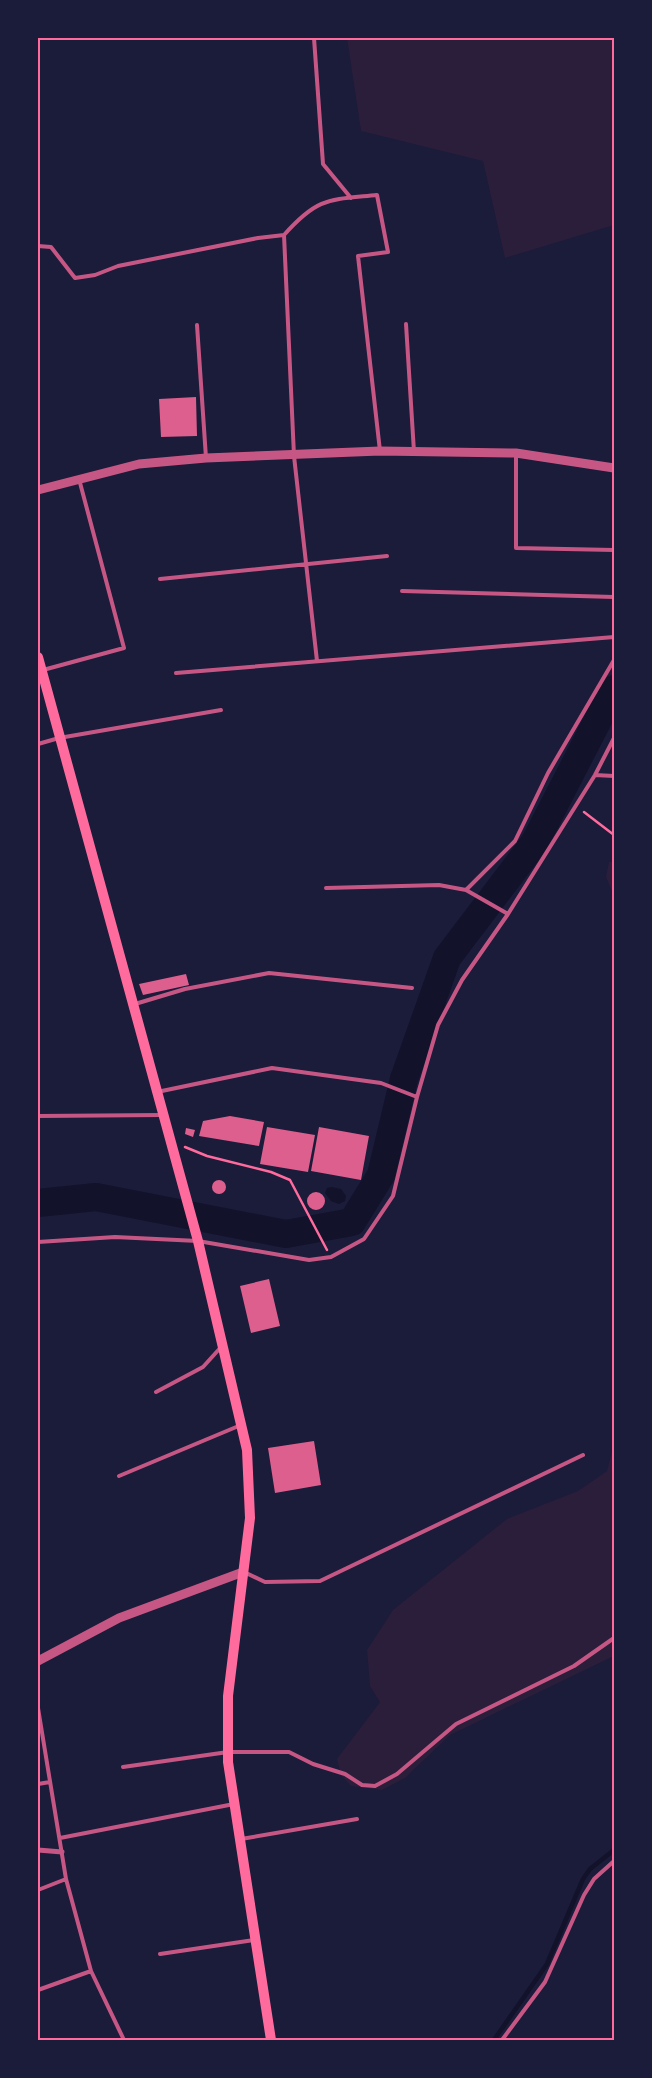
<svg xmlns="http://www.w3.org/2000/svg" width="652" height="2078" font-family="Figtree,sans-serif">
<style>
.green{fill:#2a1e3b}
.water{fill:#12122b}
.lines{fill:none;stroke-linecap:round;stroke-linejoin:round}
.stream{stroke:#12122b;stroke-width:4.5}
.river{stroke:#12122b;stroke-width:28}
.building{fill:#dd5f8e}
.path{stroke:#ff6b9d;stroke-width:2.5}
.service{stroke:#c65784;stroke-width:4}
.minor{stroke:#c65784;stroke-width:5}
.tertiary{stroke:#c65784;stroke-width:9}
.secondary{stroke:#ff6b9d;stroke-width:10}
.neatline{fill:none;stroke:#ff6b9d;stroke-width:2}
</style>
<rect width="100%" height="100%" fill="#1b1b3a"/>
<!-- green -->
<path class="green" d="M 347,38 L 614,38 L 614,225 L 505,258 L 483,161 L 361,131 Z
M 609,862 L 614,862 L 614,896 L 606,877 Z
M 614,1444 L 614,1656 L 450,1735 L 405,1778 L 382,1790 L 351,1786 L 341,1775 L 337,1759 L 380,1702 L 370,1686 L 367,1650 L 393,1610 L 507,1519 L 578,1491 L 607,1471 Z"/>
<!-- water -->
<path class="water" d="M 332,1187 L 341,1189 L 346,1196 L 345,1201 L 339,1204 L 331,1201 L 325,1193 L 327,1188 Z"/>
<g class="lines">
<!-- stream -->
<path class="stream" d="M 494,2040 L 547,1964 L 583,1879 L 590,1869 L 614,1850"/>
<!-- river -->
<path class="river" d="M 38,1203 L 96,1197 L 286,1234 L 352,1222 L 381,1175 L 404,1079 L 447,958 L 535,842 L 614,689"/>
</g>
<!-- building -->
<path class="building" d="M 196,397 L 197,436 L 161,437 L 159,399 Z
M 186,974 L 189,985 L 143,995 L 139,984 Z
M 230,1116 L 264,1122 L 259,1146 L 199,1136 L 203,1121 Z
M 267,1127 L 315,1135 L 308,1172 L 260,1164 Z
M 319,1127 L 369,1136 L 361,1180 L 311,1171 Z
M 186,1128 L 195,1130 L 193,1137 L 185,1134 Z
M212 1187a7 7 0 1 1 14 0a7 7 0 1 1-14 0Z
M307 1201a9 9 0 1 1 18 0a9 9 0 1 1-18 0Z
M 269,1279 L 280,1326 L 251,1333 L 240,1286 Z
M 314,1441 L 321,1485 L 275,1493 L 268,1448 Z"/>
<g class="lines">
<!-- path -->
<path class="path" d="M 584,812 L 614,835
M 185,1147 L 207,1156 L 271,1172 L 290,1180 L 327,1250"/>
<!-- service -->
<path class="service" d="M 314,38 L 323,164 L 351,198
M 284,235 L 294,456 L 317,661
M 38,246 L 51,247 L 75,278 L 95,275 L 118,266 L 258,238 L 284,235 C 318,197 328,200 377,195 L 388,252 L 358,256 L 380,451
M 406,324 L 414,452
M 197,325 L 206,458
M 516,454 L 516,548 L 614,550
M 160,579 L 387,556
M 402,591 L 614,597
M 43,670 L 124,648 L 79,479
M 176,673 L 614,637
M 38,744 L 59,738 L 221,710
M 595,775 L 614,776
M 326,888 L 439,885 L 466,890
M 508,914 L 466,890 L 515,841 L 548,773 L 614,660
M 135,1004 L 185,989 L 269,973 L 412,988
M 157,1092 L 272,1068 L 381,1083 L 417,1097
M 38,1116 L 163,1115
M 38,1242 L 115,1237 L 198,1241 L 309,1260 L 331,1257 L 364,1239 L 393,1196 L 417,1097 L 438,1025 L 462,980 L 508,914 L 595,775 L 614,738
M 156,1392 L 203,1367 L 222,1346
M 119,1476 L 241,1425
M 244,1572 L 265,1582 L 320,1581 L 583,1455
M 38,1708 L 66,1879 L 91,1971 L 124,2040
M 123,1767 L 228,1752 L 289,1752 L 313,1764 L 345,1774 L 362,1785 L 375,1786 L 397,1774 L 456,1724 L 574,1666 L 614,1638
M 38,1784 L 50,1782
M 60,1838 L 234,1804
M 241,1839 L 357,1819
M 38,1890 L 66,1879
M 160,1954 L 254,1940
M 38,1990 L 91,1971
M 502,2040 L 545,1982 L 584,1895 L 594,1879 L 614,1861"/>
<!-- minor -->
<path class="minor" d="M 38,1850 L 62,1852"/>
<!-- tertiary -->
<path class="tertiary" d="M 38,490 L 139,464 L 206,458 L 380,451 L 516,453 L 614,468
M 38,1661 L 119,1618 L 243,1572"/>
<!-- secondary -->
<path class="secondary" d="M 38,657 L 198,1241 L 247,1450 L 250,1518 L 228,1696 L 228,1762 L 271,2040"/>
</g>
<!-- border -->
<rect width="652" height="2078" fill="none" stroke="#1b1b3a" stroke-width="78"/>
<rect x="39" y="39" width="574" height="2000" class="neatline"/>
</svg>
